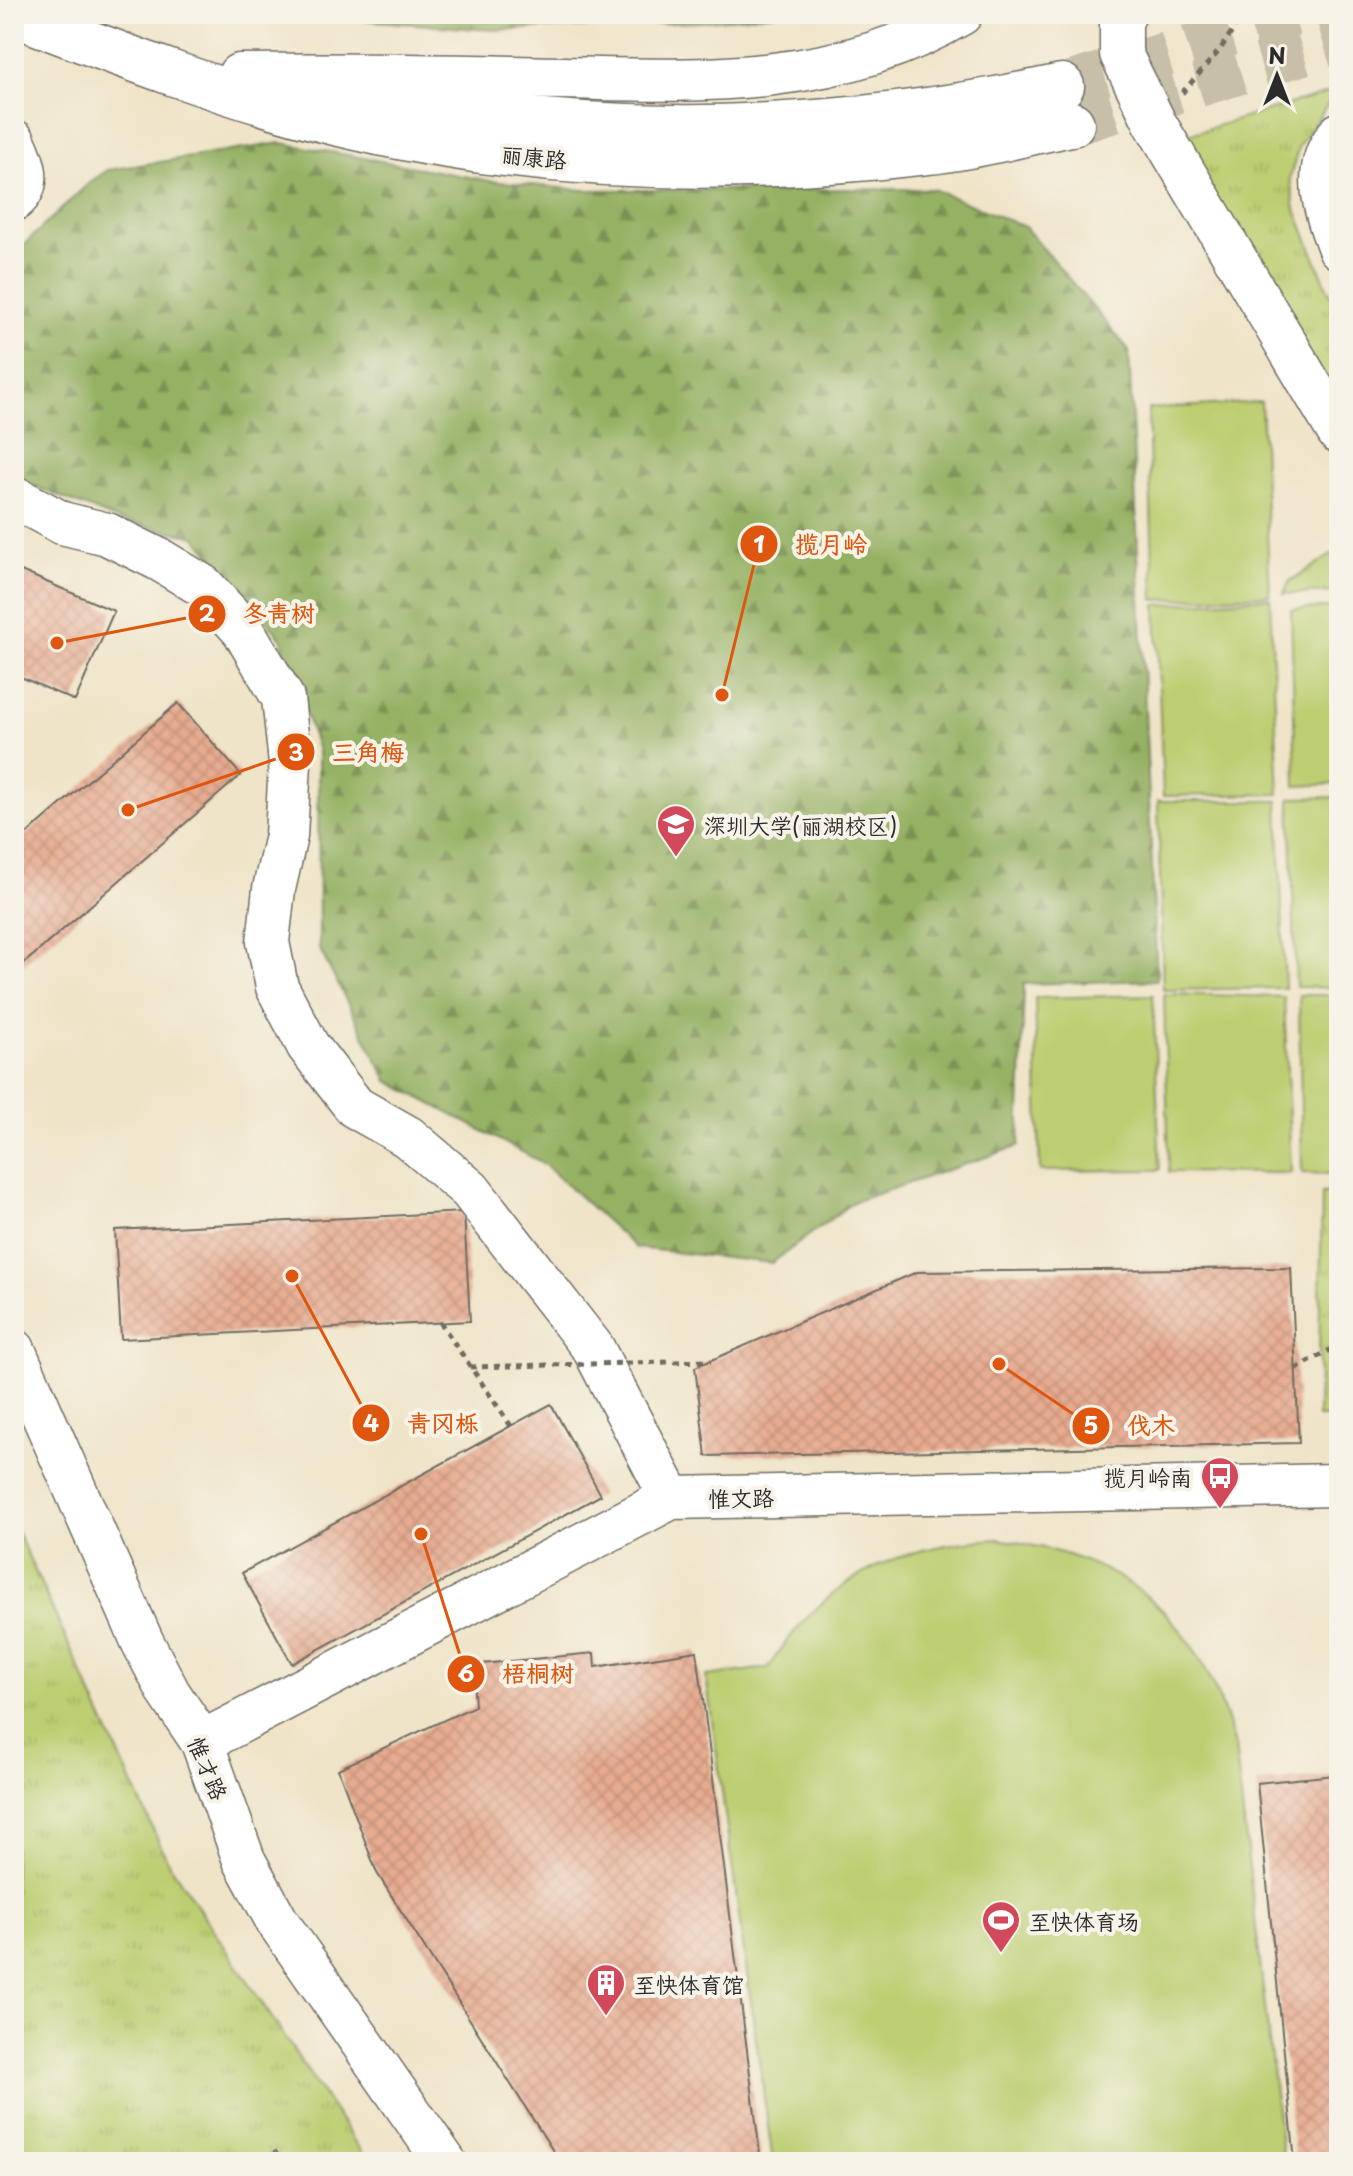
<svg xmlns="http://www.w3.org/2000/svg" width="1353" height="2176" font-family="'Playpen Sans','LXGW WenKai TC',sans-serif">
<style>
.grass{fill:url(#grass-tufts);stroke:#747c4e;stroke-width:2}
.forest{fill:url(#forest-firs);stroke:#606e47;stroke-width:2}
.garden{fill:#bcce71;stroke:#747c4e;stroke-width:2}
.building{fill:url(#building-cross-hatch)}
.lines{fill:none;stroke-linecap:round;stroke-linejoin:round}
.tertiary-tunnel{stroke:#c8bfa9;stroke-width:44;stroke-dasharray:44 22;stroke-linecap:butt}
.minor-casing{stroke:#706c62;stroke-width:45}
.tertiary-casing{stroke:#706c62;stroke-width:47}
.path{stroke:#706c62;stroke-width:5;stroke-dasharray:6 6;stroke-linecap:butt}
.minor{stroke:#fff;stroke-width:42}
.tertiary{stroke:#fff;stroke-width:44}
.path-bridge{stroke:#706c62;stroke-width:5;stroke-dasharray:6 6;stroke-linecap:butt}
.labels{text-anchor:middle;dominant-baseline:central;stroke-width:8;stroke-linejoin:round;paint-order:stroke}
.street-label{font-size:22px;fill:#2b2b2b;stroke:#f7f3e8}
.poi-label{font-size:22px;fill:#2b2b2b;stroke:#f7f3e8;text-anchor:start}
.leader{fill:none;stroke:#df570e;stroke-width:3}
.callout-dot{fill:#df570e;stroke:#f7f3e8;stroke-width:3}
.mark-label{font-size:24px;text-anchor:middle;font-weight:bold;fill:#fff}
.callout-label{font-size:24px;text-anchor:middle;font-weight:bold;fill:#df570e;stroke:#f7f3e8;stroke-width:8;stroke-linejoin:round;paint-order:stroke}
</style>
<defs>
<pattern id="grass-tufts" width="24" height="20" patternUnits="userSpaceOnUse" patternTransform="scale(2)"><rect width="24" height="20" fill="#bcce71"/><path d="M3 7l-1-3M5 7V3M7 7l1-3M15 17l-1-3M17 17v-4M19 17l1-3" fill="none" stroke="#a2b162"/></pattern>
<pattern id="forest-firs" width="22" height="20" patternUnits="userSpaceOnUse" patternTransform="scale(2)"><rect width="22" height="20" fill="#95b163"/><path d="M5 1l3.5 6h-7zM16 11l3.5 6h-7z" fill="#7a9052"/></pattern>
<pattern id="building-cross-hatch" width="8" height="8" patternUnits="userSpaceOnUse" patternTransform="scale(2)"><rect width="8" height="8" fill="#e7ab90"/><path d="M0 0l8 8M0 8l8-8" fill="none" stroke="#c6937c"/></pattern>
</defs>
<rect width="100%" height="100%" fill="#f7f3e8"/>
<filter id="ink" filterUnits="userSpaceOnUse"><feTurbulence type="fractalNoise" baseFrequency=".0125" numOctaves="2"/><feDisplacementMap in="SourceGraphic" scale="16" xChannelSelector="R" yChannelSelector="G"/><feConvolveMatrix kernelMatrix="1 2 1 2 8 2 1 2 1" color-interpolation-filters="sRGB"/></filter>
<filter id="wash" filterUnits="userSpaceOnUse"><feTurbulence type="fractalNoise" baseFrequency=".006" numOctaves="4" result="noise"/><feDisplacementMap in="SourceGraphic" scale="32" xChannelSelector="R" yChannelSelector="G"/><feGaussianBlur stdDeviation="1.8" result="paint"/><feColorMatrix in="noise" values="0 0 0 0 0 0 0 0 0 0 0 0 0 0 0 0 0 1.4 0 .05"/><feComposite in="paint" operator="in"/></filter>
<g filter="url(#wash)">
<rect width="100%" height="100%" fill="#efe4c8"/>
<!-- grass -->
<path class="grass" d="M 1338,90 L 1299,145 L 1290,178 L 1294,205 L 1339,317 L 1339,405 L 1179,137 Z
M 1339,550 L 1339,592 L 1283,594 L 1290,581 Z
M 1339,1192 L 1339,1417 L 1318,1417 L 1322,1193 Z
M 14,1525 L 168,1862 L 368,2162 L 14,2162 Z"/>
<!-- forest -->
<path class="forest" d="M 289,14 L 775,14 L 701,22 L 490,30 Z
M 281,143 L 491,181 L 582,190 L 933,189 L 1025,227 L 1129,350 L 1157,980 L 1024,984 L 1019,1146 L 853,1202 L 772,1263 L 636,1248 L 543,1163 L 388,1081 L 319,948 L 318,751 L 281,638 L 196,537 L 118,520 L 14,478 L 14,254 L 90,182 L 108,170 Z"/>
<!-- garden -->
<path class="garden" d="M 1261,402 L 1270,595 L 1154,600 L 1148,409 Z
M 1270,598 L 1279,794 L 1163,796 L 1156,605 Z
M 1339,607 L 1339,784 L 1296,786 L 1291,610 Z
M 1339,797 L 1339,988 L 1296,987 L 1290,798 Z
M 1158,801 L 1278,801 L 1285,988 L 1163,990 Z
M 1164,994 L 1284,997 L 1291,1173 L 1169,1172 Z
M 1153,995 L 1160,1170 L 1040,1171 L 1035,998 Z
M 1299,995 L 1339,995 L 1339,1174 L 1302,1173 Z
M 998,1539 C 1129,1558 1200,1616 1235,1746 L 1283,2162 L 773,2162 L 706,1676 L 768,1668 C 825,1579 894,1545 998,1539 Z"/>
<g id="blocks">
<!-- building -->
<path class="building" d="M 14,568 L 114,611 L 75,701 L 14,674 Z
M 178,703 L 241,775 L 14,972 L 14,845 Z
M 464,1212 L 470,1321 L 121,1339 L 115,1230 Z
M 1291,1268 L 1299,1443 L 706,1456 L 695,1367 L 917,1272 Z
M 551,1404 L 601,1495 L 292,1664 L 242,1573 Z
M 697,1651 L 761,2162 L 560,2162 L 377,1873 L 338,1769 L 475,1706 L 472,1665 L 594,1653 L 595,1667 Z
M 1335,1775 L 1339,1807 L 1339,2162 L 1295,2162 L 1257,1783 Z
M 276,2151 L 283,2162 L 259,2162 Z"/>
</g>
</g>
<g filter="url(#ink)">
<use href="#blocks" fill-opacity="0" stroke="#706c62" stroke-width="2"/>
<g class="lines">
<!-- tertiary-tunnel -->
<path class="tertiary-tunnel" d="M 1062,86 L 1295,14
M 1072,124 L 1339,42"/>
<!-- minor casing -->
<g class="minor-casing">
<path id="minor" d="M 1125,14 L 1121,18 L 1121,54 L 1155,123 L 1339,433
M 239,75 C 330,74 421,75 512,77 C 665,79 824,96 961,14
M 1339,134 C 1310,167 1324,211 1339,248
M 14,141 C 23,160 34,183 14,200
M 14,497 L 62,523 L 107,534 L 160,560 L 203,586 L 243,630 L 283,698 L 290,763 L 286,836 L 274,889 L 268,942 L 277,987 L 308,1046 L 355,1107 L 408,1137 L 470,1190 L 593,1348 L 671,1498
M 14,1350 L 142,1641 L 169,1693 L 202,1742 L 244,1860 L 277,1921 L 445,2162
M 202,1742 L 671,1498 L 1339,1485"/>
</g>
<!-- tertiary casing -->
<g class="tertiary-casing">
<path id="tertiary" d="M 14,14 C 120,55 225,95 335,123 C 528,171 733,175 929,152 C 977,147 1025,133 1072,124
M 274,81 C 337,91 401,104 465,112 C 663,140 867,128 1062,86"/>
</g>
<!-- path -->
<path class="path" d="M 1182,93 L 1219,51 L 1244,14
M 440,1322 L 511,1426
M 1296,1369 L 1339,1345"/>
<!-- minor -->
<use href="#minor" class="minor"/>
<!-- tertiary -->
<use href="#tertiary" class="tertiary"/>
<!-- path-bridge -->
<path class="path-bridge" d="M 470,1367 L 711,1361"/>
</g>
</g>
<!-- icons -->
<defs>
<g id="university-pin" transform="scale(2)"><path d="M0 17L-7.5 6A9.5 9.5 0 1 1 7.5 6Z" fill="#d1495b" stroke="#f7f3e8"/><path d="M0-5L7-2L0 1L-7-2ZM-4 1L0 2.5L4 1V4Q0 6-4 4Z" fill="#fff"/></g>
<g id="bus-pin" transform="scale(2)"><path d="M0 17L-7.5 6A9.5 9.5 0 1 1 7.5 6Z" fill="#d1495b" stroke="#f7f3e8"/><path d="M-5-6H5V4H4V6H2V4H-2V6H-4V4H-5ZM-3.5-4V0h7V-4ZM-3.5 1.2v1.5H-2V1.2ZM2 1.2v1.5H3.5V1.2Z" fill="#fff"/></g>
<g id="stadium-pin" transform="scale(2)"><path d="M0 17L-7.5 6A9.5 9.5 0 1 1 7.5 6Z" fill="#d1495b" stroke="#f7f3e8"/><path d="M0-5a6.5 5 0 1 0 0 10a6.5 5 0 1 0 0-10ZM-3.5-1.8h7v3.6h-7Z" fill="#fff"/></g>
<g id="building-pin" transform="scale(2)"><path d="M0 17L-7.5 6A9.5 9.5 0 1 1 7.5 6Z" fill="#d1495b" stroke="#f7f3e8"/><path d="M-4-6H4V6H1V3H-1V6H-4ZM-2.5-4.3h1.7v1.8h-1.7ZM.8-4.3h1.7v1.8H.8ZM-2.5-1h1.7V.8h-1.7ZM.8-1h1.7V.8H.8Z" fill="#fff"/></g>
</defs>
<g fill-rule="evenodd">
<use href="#university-pin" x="676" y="824"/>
<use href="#bus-pin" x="1220" y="1476"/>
<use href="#stadium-pin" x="1001" y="1920"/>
<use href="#building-pin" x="606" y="1983"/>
</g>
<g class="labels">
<!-- street labels -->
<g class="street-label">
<text transform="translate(534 156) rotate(6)">丽康路</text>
<text transform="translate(741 1497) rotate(-1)">惟文路</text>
<text transform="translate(209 1768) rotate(67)">惟才路</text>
</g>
<!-- poi labels -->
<g class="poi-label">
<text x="704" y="824">深圳大学(丽湖校区)</text>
<text x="1192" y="1476" text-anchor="end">揽月岭南</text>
<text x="1029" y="1920">至快体育场</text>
<text x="634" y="1983">至快体育馆</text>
</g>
</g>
<!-- callouts -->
<path class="leader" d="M722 695L759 544M57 643L207 614M128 810L296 752M292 1276L371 1423M999 1364L1091 1426M421 1534L466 1674"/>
<g class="callout-dot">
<circle cx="722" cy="695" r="8"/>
<circle cx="57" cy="643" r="8"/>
<circle cx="128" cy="810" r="8"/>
<circle cx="292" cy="1276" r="8"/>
<circle cx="999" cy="1364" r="8"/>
<circle cx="421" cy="1534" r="8"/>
<circle cx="759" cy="544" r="20"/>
<circle cx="207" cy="614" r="20"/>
<circle cx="296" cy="752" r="20"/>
<circle cx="371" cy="1423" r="20"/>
<circle cx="1091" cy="1426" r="20"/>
<circle cx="466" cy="1674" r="20"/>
</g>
<g class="mark-label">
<text x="759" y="553">1</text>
<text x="207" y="622">2</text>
<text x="296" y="761">3</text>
<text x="371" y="1432">4</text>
<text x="1091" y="1434">5</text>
<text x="466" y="1682">6</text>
</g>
<g class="callout-label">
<text x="831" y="553">揽月岭</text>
<text x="279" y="622">冬青树</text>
<text x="368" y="761">三角梅</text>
<text x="443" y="1432">青冈栎</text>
<text x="1151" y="1434">伐木</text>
<text x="538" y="1682">梧桐树</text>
</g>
<!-- margin -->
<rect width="1353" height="2176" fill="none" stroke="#f7f3e8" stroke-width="48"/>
<!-- north arrow -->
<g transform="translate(1277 76)" stroke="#f7f3e8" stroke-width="6" paint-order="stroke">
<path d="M0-6L14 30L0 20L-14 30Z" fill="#2b2b2b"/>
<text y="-12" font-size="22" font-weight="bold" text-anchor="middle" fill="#2b2b2b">N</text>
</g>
</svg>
